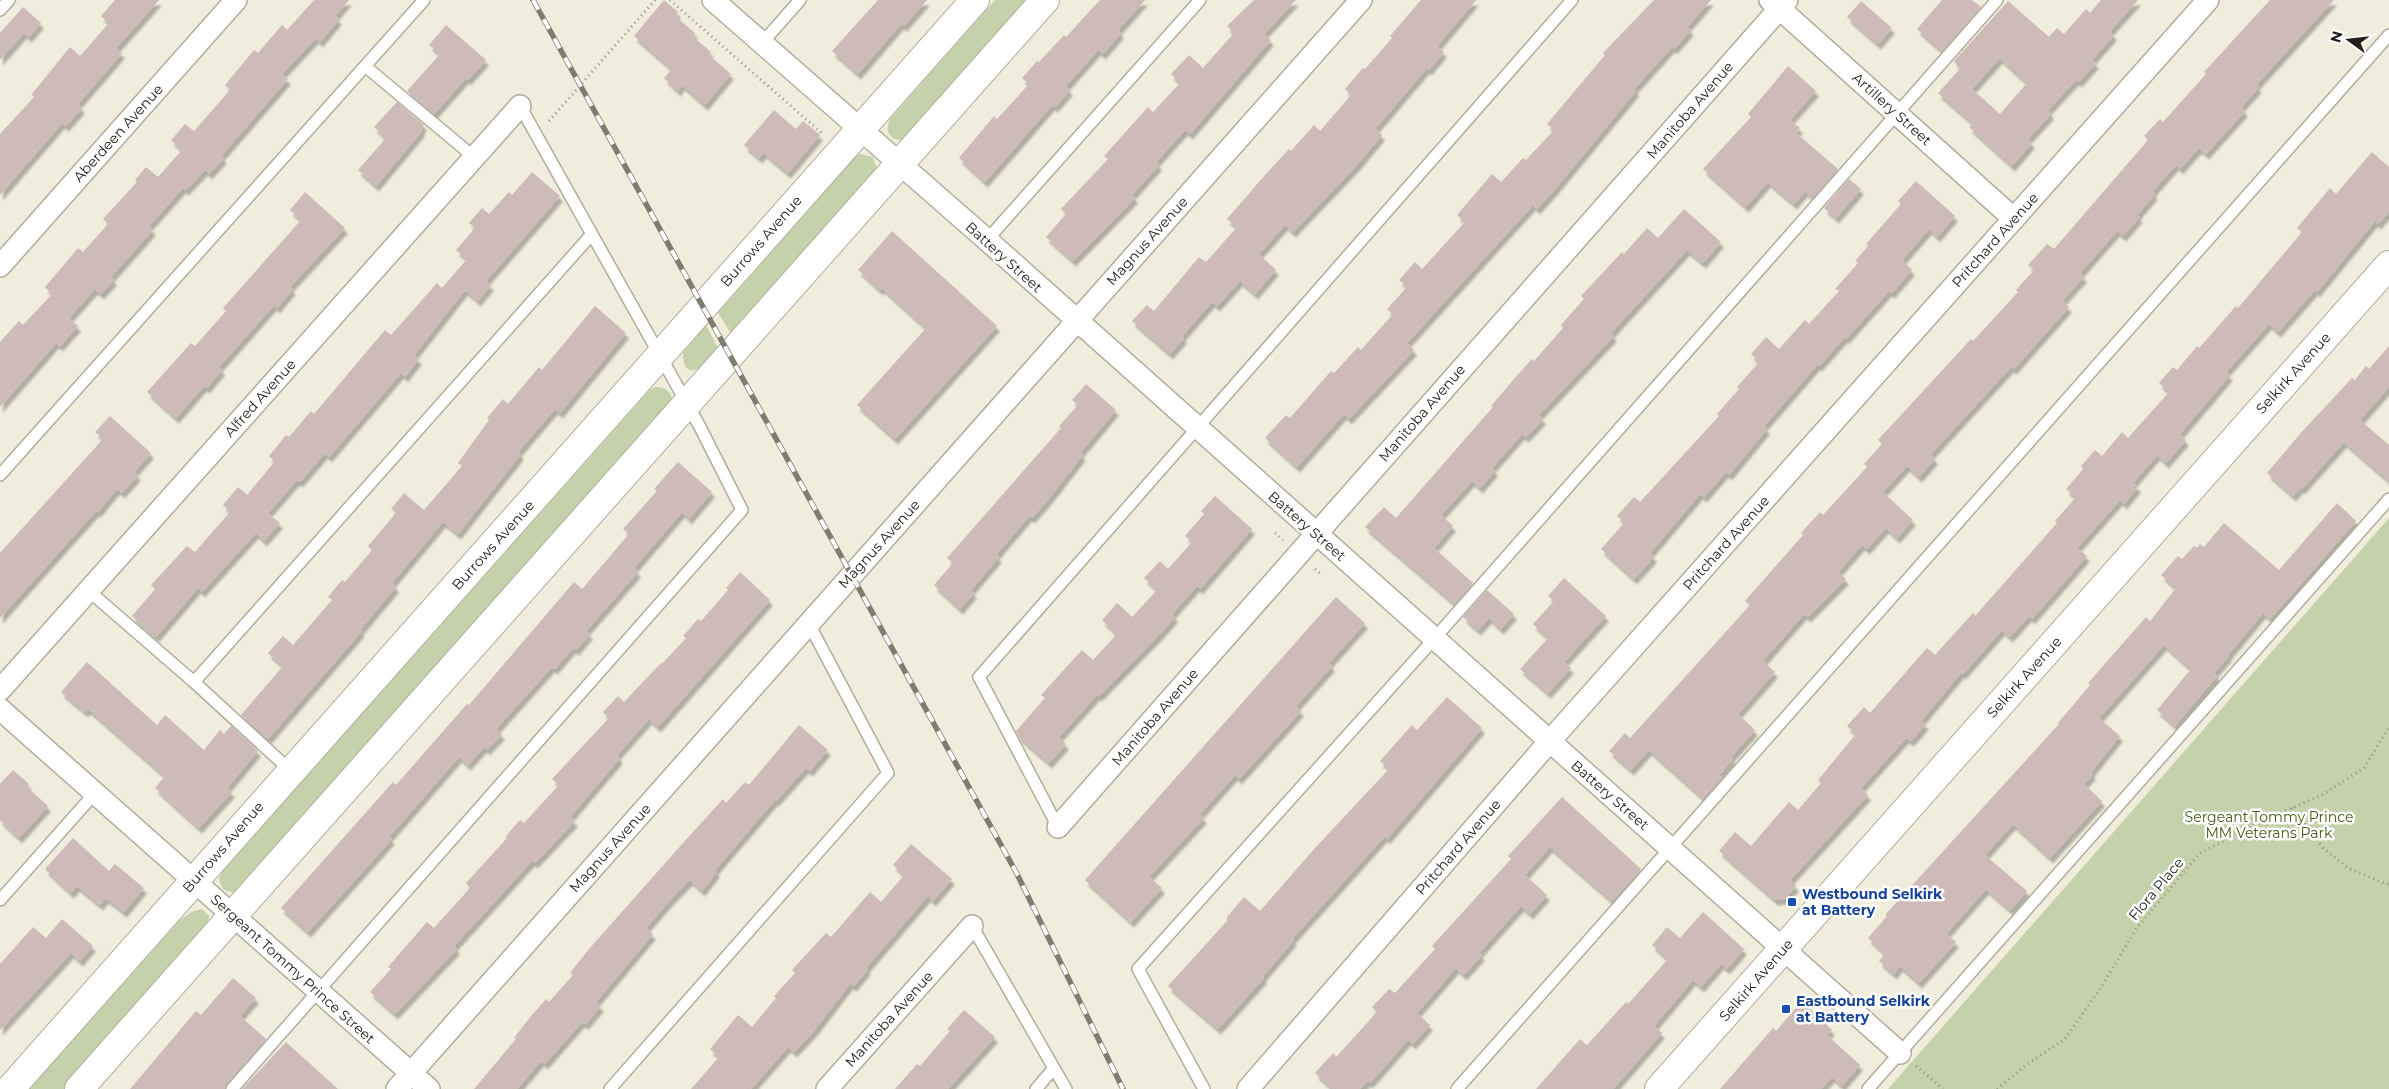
<svg xmlns="http://www.w3.org/2000/svg" width="2389" height="1089" font-family="Montserrat,sans-serif">
<style>
.green{fill:#c5d1aa}
.building{fill:#cebab7;fill-rule:evenodd;filter:url(#shadow)}
.lines{fill:none;stroke-linecap:round;stroke-linejoin:round}
.lane-casing{stroke:#b1ad9d;stroke-width:14}
.street-casing{stroke:#b1ad9d;stroke-width:24}
.secondary-casing{stroke:#b1ad9d;stroke-width:30}
.path{stroke:#959286;stroke-width:3;stroke-dasharray:1 4;stroke-linecap:butt}
.lane{stroke:#fff;stroke-width:11}
.street{stroke:#fff;stroke-width:21}
.secondary{stroke:#fff;stroke-width:28}
.rail-casing{stroke:#7f7d72;stroke-width:5.5}
.rail{stroke:#fff;stroke-width:4;stroke-dasharray:11;stroke-linecap:butt}
.transit-dot{fill:#1a4fb4;stroke:#fff;stroke-width:2}
.labels{text-anchor:middle;dominant-baseline:central;stroke-width:5;stroke-linejoin:round;paint-order:stroke}
.street-label{font-size:14px;fill:#21201a;stroke:#fff}
.park-label{font-size:14px;fill:#495916;stroke:#fff}
.transit-label{font-size:14px;font-weight:bold;fill:#164399;stroke:#fff;text-anchor:start}
</style>
<defs>
<filter id="shadow"><feDropShadow dx="3" dy="5.5" stdDeviation="1" flood-color="#0004"/></filter>
</defs>
<rect width="100%" height="100%" fill="#f1eddc"/>
<!-- green -->
<path class="green" d="M 995,0 L 1031,0 L 905,140 C 890,142 883,130 891,118 Z
M 860,154 L 873,157 L 877,169 L 733,337 L 718,313 L 854,158 Z
M 706,325 L 720,352 C 709,362 683,387 683,353 Z
M 655,387 C 666,387 672,392 672,402 L 236,892 C 226,893 220,889 219,878 L 223,870 L 649,391 Z
M 2389,518 L 2389,1089 L 1888,1089 Z
M 202,909 L 209,916 L 207,928 L 203,933 L 64,1089 L 29,1089 L 179,921 L 191,912 Z"/>
<!-- building -->
<path class="building" d="M 115,0 L 159,0 L 116,48 L 122,53 L 78,104 L 82,108 L 66,126 L 62,123 L 0,195 L 0,134 L 34,97 L 31,95 L 70,47 L 80,56 L 109,23 L 101,16 Z
M 314,0 L 349,0 L 335,16 L 339,19 L 320,42 L 316,38 L 282,74 L 288,79 L 221,156 L 224,158 L 209,174 L 205,170 L 186,190 L 183,188 L 149,226 L 153,230 L 111,277 L 114,280 L 101,294 L 95,289 L 69,318 L 78,326 L 60,346 L 56,343 L 0,407 L 0,342 L 19,321 L 23,325 L 52,294 L 45,287 L 78,248 L 83,252 L 108,224 L 103,219 L 137,182 L 135,180 L 146,167 L 158,177 L 182,150 L 171,140 L 185,124 L 194,131 L 230,90 L 225,85 L 254,50 L 258,53 L 282,25 L 287,30 Z
M 664,0 L 678,12 L 675,16 L 695,33 L 692,36 L 711,52 L 709,55 L 731,74 L 705,105 L 682,85 L 678,91 L 664,78 L 672,69 L 634,36 Z
M 878,0 L 927,0 L 904,26 L 901,24 L 858,74 L 832,51 Z
M 1100,0 L 1145,0 L 1118,30 L 1121,33 L 1103,54 L 1098,50 L 1066,86 L 1070,90 L 1055,107 L 1052,105 L 985,182 L 959,158 L 994,116 L 997,119 L 1029,84 L 1022,78 L 1037,61 L 1039,62 L 1064,35 L 1066,37 Z
M 1254,0 L 1296,0 L 1264,34 L 1271,40 L 1190,134 L 1185,130 L 1156,162 L 1159,165 L 1132,195 L 1135,198 L 1073,261 L 1046,237 L 1066,214 L 1061,209 L 1108,159 L 1104,156 L 1148,107 L 1153,112 L 1180,83 L 1171,74 L 1189,55 L 1203,68 L 1234,33 L 1227,26 Z
M 1421,0 L 1476,0 L 1437,46 L 1444,52 L 1429,70 L 1427,68 L 1375,129 L 1382,135 L 1358,164 L 1293,232 L 1285,225 L 1259,254 L 1276,270 L 1255,294 L 1240,281 L 1217,306 L 1212,302 L 1182,336 L 1184,338 L 1170,354 L 1132,321 L 1147,305 L 1154,311 L 1199,257 L 1206,262 L 1237,227 L 1227,219 L 1265,175 L 1289,149 L 1291,151 L 1314,125 L 1320,131 L 1351,95 L 1345,89 L 1363,68 L 1365,69 L 1392,38 L 1390,36 Z
M 1654,0 L 1711,0 L 1687,27 L 1691,30 L 1674,49 L 1672,47 L 1634,89 L 1636,91 L 1556,188 L 1537,209 L 1533,205 L 1407,343 L 1414,350 L 1349,419 L 1344,414 L 1297,467 L 1265,438 L 1286,415 L 1290,418 L 1331,371 L 1334,373 L 1358,347 L 1361,350 L 1393,314 L 1387,309 L 1407,287 L 1399,280 L 1415,262 L 1422,269 L 1465,222 L 1457,215 L 1492,174 L 1501,182 L 1523,158 L 1526,160 L 1554,130 L 1547,124 L 1605,55 L 1603,53 Z
M 1942,0 L 1972,0 L 1981,7 L 1942,51 L 1917,29 Z
M 2101,0 L 2138,0 L 2110,31 L 2114,35 L 2092,60 L 2096,63 L 2079,82 L 2076,80 L 2048,110 L 2051,114 L 2028,139 L 2032,143 L 2012,166 L 1969,127 L 1973,123 L 1938,93 L 1960,69 L 1954,61 L 2008,1 L 2049,37 L 2057,28 L 2064,34 L 2086,9 L 2090,13 ZM 2000,58 L 2027,83 L 2000,114 L 1972,89 Z
M 2270,0 L 2334,0 L 2256,85 L 2259,87 L 2241,107 L 2245,111 L 2206,154 L 2199,148 L 2180,169 L 2176,165 L 2152,192 L 2155,194 L 2137,215 L 2140,217 L 2123,236 L 2117,231 L 2080,273 L 2084,277 L 2062,301 L 2069,307 L 2014,369 L 2011,367 L 1931,454 L 1935,459 L 1919,477 L 1907,466 L 1883,492 L 1913,520 L 1897,538 L 1886,528 L 1867,549 L 1862,545 L 1838,572 L 1846,579 L 1808,617 L 1804,614 L 1763,661 L 1775,672 L 1738,714 L 1755,730 L 1731,757 L 1733,759 L 1719,775 L 1722,778 L 1703,798 L 1649,750 L 1631,770 L 1609,751 L 1625,733 L 1630,738 L 1750,605 L 1745,601 L 1803,535 L 1801,533 L 1820,512 L 1823,515 L 1867,467 L 1864,464 L 1882,444 L 1878,440 L 1971,339 L 1973,341 L 2018,292 L 2016,290 L 2034,270 L 2028,265 L 2047,244 L 2054,249 L 2148,140 L 2144,136 L 2160,119 L 2163,122 L 2206,74 L 2204,72 Z
M 1861,1 L 1892,28 L 1878,44 L 1847,17 Z
M 23,7 L 41,23 L 29,37 L 24,33 L 0,60 L 0,33 Z
M 446,25 L 486,60 L 468,80 L 466,78 L 434,114 L 407,91 L 440,54 L 429,45 Z
M 1788,66 L 1816,91 L 1790,120 L 1800,128 L 1796,133 L 1838,169 L 1813,198 L 1805,191 L 1794,204 L 1768,182 L 1746,207 L 1703,169 L 1751,117 L 1748,114 Z
M 397,102 L 424,125 L 421,130 L 422,131 L 376,186 L 358,170 L 386,138 L 374,127 Z
M 774,110 L 796,129 L 803,121 L 820,135 L 788,173 L 764,153 L 759,158 L 744,145 Z
M 2372,152 L 2389,167 L 2389,212 L 2378,224 L 2375,221 L 2317,292 L 2315,290 L 2278,332 L 2269,324 L 2226,372 L 2230,375 L 2180,434 L 2186,440 L 2166,463 L 2157,455 L 2133,483 L 2138,487 L 2124,504 L 2120,500 L 2077,548 L 2087,556 L 2032,619 L 2029,616 L 2010,637 L 2002,630 L 1963,674 L 1961,673 L 1921,721 L 1926,724 L 1911,741 L 1906,738 L 1861,788 L 1868,795 L 1790,880 L 1796,886 L 1784,899 L 1775,900 L 1719,851 L 1735,832 L 1751,846 L 1789,802 L 1798,810 L 1821,783 L 1818,780 L 1856,734 L 1847,726 L 1864,707 L 1870,713 L 1927,648 L 1935,655 L 1973,613 L 1975,616 L 2057,523 L 2055,521 L 2076,497 L 2066,489 L 2083,469 L 2081,466 L 2095,450 L 2102,456 L 2122,432 L 2128,438 L 2169,392 L 2159,383 L 2173,367 L 2177,370 L 2197,346 L 2199,348 L 2236,306 L 2238,308 L 2302,232 L 2297,228 L 2330,188 L 2336,194 Z
M 532,172 L 560,196 L 486,281 L 491,285 L 478,301 L 465,290 L 414,355 L 419,359 L 405,377 L 401,373 L 329,457 L 325,453 L 300,482 L 297,480 L 268,513 L 280,523 L 264,541 L 256,533 L 202,592 L 198,588 L 156,637 L 132,616 L 155,589 L 151,585 L 187,546 L 195,552 L 230,512 L 223,505 L 238,487 L 247,495 L 275,461 L 269,456 L 286,435 L 289,437 L 311,411 L 314,414 L 385,330 L 391,335 L 437,283 L 442,288 L 467,259 L 456,250 L 475,228 L 469,223 L 482,208 L 489,214 L 509,192 L 512,195 Z
M 1849,179 L 1861,189 L 1836,218 L 1824,208 Z
M 1916,181 L 1955,216 L 1937,237 L 1929,229 L 1902,260 L 1912,270 L 1892,293 L 1889,291 L 1846,339 L 1845,337 L 1819,366 L 1817,365 L 1764,426 L 1767,429 L 1729,475 L 1726,472 L 1704,497 L 1700,494 L 1650,553 L 1654,557 L 1634,579 L 1601,549 L 1625,522 L 1617,516 L 1634,497 L 1640,502 L 1719,416 L 1717,414 L 1739,389 L 1737,387 L 1759,362 L 1751,354 L 1766,337 L 1779,349 L 1805,320 L 1809,324 L 1839,291 L 1835,289 L 1858,263 L 1855,261 L 1868,246 L 1866,244 L 1901,204 L 1898,201 Z
M 305,192 L 345,228 L 290,287 L 293,289 L 277,308 L 274,305 L 219,367 L 222,370 L 207,388 L 204,386 L 176,418 L 147,392 L 191,343 L 195,346 L 226,311 L 223,308 L 301,220 L 290,210 Z
M 1684,209 L 1721,242 L 1703,263 L 1687,250 L 1611,333 L 1614,336 L 1539,415 L 1543,419 L 1526,437 L 1522,434 L 1492,468 L 1495,471 L 1480,488 L 1472,481 L 1441,515 L 1453,526 L 1434,548 L 1473,583 L 1455,604 L 1365,527 L 1384,507 L 1396,518 L 1493,407 L 1491,406 L 1514,379 L 1532,359 L 1534,361 L 1563,328 L 1561,325 L 1584,299 L 1581,296 L 1622,252 L 1624,254 L 1647,228 L 1658,238 Z
M 892,231 L 997,326 L 895,439 L 857,405 L 926,328 L 882,288 L 880,290 L 858,270 Z
M 595,306 L 626,333 L 560,413 L 555,409 L 518,452 L 521,454 L 458,534 L 443,522 L 392,583 L 396,587 L 360,630 L 362,631 L 268,739 L 241,715 L 283,666 L 268,653 L 283,636 L 293,645 L 332,600 L 328,597 L 342,580 L 345,582 L 372,550 L 368,546 L 396,513 L 391,509 L 404,493 L 424,510 L 462,466 L 458,463 L 489,420 L 487,418 L 503,399 L 508,404 L 539,367 L 542,370 Z
M 2389,346 L 2389,387 L 2360,420 L 2389,445 L 2389,481 L 2344,442 L 2302,489 L 2301,487 L 2293,496 L 2267,473 L 2299,435 L 2352,378 L 2355,380 L 2366,366 L 2369,369 Z
M 1086,384 L 1116,410 L 1080,453 L 1083,455 L 1047,501 L 1032,518 L 1029,516 L 996,555 L 999,557 L 971,590 L 974,593 L 960,609 L 934,585 L 953,563 L 947,558 L 1061,428 L 1059,426 L 1078,405 L 1072,400 Z
M 110,416 L 151,453 L 134,472 L 138,475 L 122,493 L 117,489 L 98,512 L 96,511 L 0,618 L 0,553 L 103,439 L 95,432 Z
M 678,462 L 712,492 L 689,519 L 682,512 L 634,568 L 638,572 L 586,631 L 590,634 L 576,650 L 573,648 L 555,669 L 552,667 L 496,729 L 502,734 L 487,750 L 484,747 L 468,765 L 459,757 L 389,837 L 392,839 L 308,932 L 281,908 L 393,782 L 396,785 L 467,704 L 469,705 L 574,582 L 582,589 L 629,534 L 623,529 L 657,491 L 654,489 Z
M 1215,496 L 1252,529 L 1200,589 L 1197,586 L 1172,614 L 1175,617 L 1161,633 L 1099,696 L 1097,695 L 1059,737 L 1066,744 L 1049,763 L 1019,737 L 1016,731 L 1045,698 L 1041,695 L 1082,650 L 1093,660 L 1117,634 L 1102,620 L 1117,603 L 1132,617 L 1157,590 L 1144,578 L 1160,561 L 1168,569 L 1192,542 L 1185,536 L 1204,514 L 1201,511 Z
M 2337,503 L 2356,521 L 2270,619 L 2263,613 L 2228,655 L 2229,656 L 2214,673 L 2217,676 L 2175,726 L 2157,710 L 2191,669 L 2164,645 L 2099,718 L 2120,736 L 2091,772 L 2093,774 L 2084,784 L 2102,801 L 2050,858 L 2013,824 L 1985,855 L 2027,891 L 2010,910 L 1986,889 L 1946,934 L 1956,942 L 1919,983 L 1900,966 L 1894,974 L 1879,961 L 1885,954 L 1868,938 L 1887,916 L 1885,915 L 2059,724 L 2058,723 L 2090,685 L 2088,683 L 2146,617 L 2150,621 L 2176,588 L 2161,575 L 2178,556 L 2182,559 L 2194,546 L 2197,548 L 2200,544 L 2204,547 L 2224,523 L 2279,570 Z
M 740,572 L 770,600 L 658,727 L 649,719 L 617,755 L 620,758 L 570,817 L 575,821 L 535,863 L 532,861 L 454,946 L 457,949 L 395,1014 L 370,992 L 391,969 L 388,967 L 427,922 L 434,928 L 470,888 L 466,883 L 507,838 L 505,837 L 520,820 L 524,823 L 559,785 L 552,779 L 609,718 L 603,712 L 618,696 L 624,702 L 661,663 L 662,664 L 686,638 L 683,636 L 698,619 L 701,621 L 728,590 L 726,588 Z
M 1564,578 L 1606,616 L 1564,662 L 1571,668 L 1548,693 L 1520,669 L 1548,638 L 1533,624 L 1554,601 L 1548,596 Z
M 1487,590 L 1514,614 L 1501,629 L 1489,618 L 1478,630 L 1463,617 Z
M 1336,597 L 1365,623 L 1329,663 L 1332,666 L 1296,706 L 1301,711 L 1239,779 L 1235,775 L 1200,814 L 1204,818 L 1149,877 L 1162,888 L 1131,922 L 1085,880 Z
M 87,662 L 157,725 L 165,715 L 204,750 L 220,730 L 224,734 L 231,726 L 258,751 L 227,788 L 232,792 L 199,828 L 155,788 L 165,776 L 88,709 L 85,712 L 61,692 Z
M 1447,697 L 1482,728 L 1387,839 L 1385,836 L 1292,939 L 1294,940 L 1263,976 L 1264,978 L 1218,1029 L 1168,986 L 1227,921 L 1227,917 L 1244,897 L 1260,911 L 1315,848 L 1389,769 L 1380,761 L 1412,725 L 1417,730 Z
M 799,725 L 828,750 L 810,771 L 806,768 L 776,801 L 775,800 L 715,870 L 717,872 L 702,891 L 690,880 L 671,899 L 646,928 L 653,934 L 596,1002 L 601,1006 L 586,1024 L 582,1022 L 545,1064 L 541,1061 L 517,1089 L 474,1089 L 516,1039 L 514,1038 L 531,1016 L 546,999 L 549,1002 L 573,975 L 570,973 L 589,949 L 683,843 L 723,799 L 726,803 L 745,782 L 749,785 Z
M 13,770 L 29,784 L 27,787 L 48,806 L 19,838 L 0,820 L 0,784 Z
M 1562,797 L 1641,869 L 1612,901 L 1550,847 L 1525,875 L 1547,895 L 1530,914 L 1521,906 L 1479,953 L 1482,955 L 1464,975 L 1456,968 L 1417,1013 L 1430,1025 L 1413,1044 L 1408,1040 L 1370,1083 L 1368,1081 L 1360,1089 L 1333,1089 L 1315,1073 L 1333,1053 L 1336,1057 L 1377,1012 L 1372,1007 L 1389,989 L 1395,993 L 1435,949 L 1432,946 L 1511,859 L 1508,856 Z
M 73,838 L 109,871 L 115,864 L 144,888 L 124,912 L 106,898 L 100,905 L 77,886 L 71,893 L 45,869 Z
M 911,844 L 952,879 L 933,901 L 928,896 L 866,968 L 868,969 L 854,986 L 850,984 L 814,1031 L 794,1052 L 788,1047 L 751,1089 L 691,1089 L 719,1057 L 710,1049 L 738,1015 L 752,1027 L 776,998 L 774,996 L 795,973 L 792,970 L 826,933 L 831,937 L 870,892 L 881,902 L 904,875 L 893,865 Z
M 1703,912 L 1744,949 L 1727,969 L 1721,964 L 1701,987 L 1693,980 L 1654,1026 L 1662,1033 L 1613,1089 L 1536,1089 L 1580,1039 L 1587,1045 L 1626,1002 L 1628,1004 L 1668,959 L 1652,945 L 1667,927 L 1680,938 Z
M 62,919 L 93,946 L 80,961 L 71,953 L 0,1030 L 0,964 L 33,927 L 46,938 Z
M 233,978 L 256,998 L 240,1016 L 266,1039 L 226,1084 L 225,1089 L 130,1089 L 196,1011 L 201,1015 Z
M 1802,1001 L 1832,1030 L 1827,1035 L 1860,1065 L 1842,1086 L 1832,1077 L 1821,1089 L 1720,1089 L 1773,1028 L 1776,1031 Z
M 964,1010 L 995,1037 L 948,1089 L 895,1089 L 917,1064 L 920,1066 L 950,1031 L 947,1029 Z
M 286,1042 L 338,1089 L 242,1089 Z"/>
<g class="lines">
<!-- lane casing -->
<g class="lane-casing">
<path id="lane" d="M 0,10 L 9,0
M 762,43 L 800,0
M 365,66 L 474,157
M 987,240 L 1200,0
M 0,475 L 424,0
M 89,591 L 194,682 L 291,771
M 194,682 L 592,234
M 1058,827 L 979,677 L 1572,0
M 0,900 L 95,793
M 972,926 L 1066,1089
M 232,1089 L 742,510 L 699,425 L 520,106
M 610,1089 L 888,773 L 809,624
M 1036,1089 L 1054,1068
M 1204,1089 L 1138,969 L 1434,639 L 1997,0
M 1457,1089 L 2389,35
M 1868,1089 L 2389,499"/>
</g>
<!-- street casing -->
<g class="street-casing">
<path id="street" d="M 713,0 L 987,240 L 1900,1053
M 1770,0 L 2014,219
M 0,266 L 236,0
M 0,690 L 520,106
M 0,709 L 429,1089
M 1058,827 L 1787,0
M 397,1089 L 1361,0
M 827,1089 L 972,926
M 1248,1089 L 1549,742 L 2208,0"/>
</g>
<!-- secondary casing -->
<g class="secondary-casing">
<path id="secondary" d="M 10,1089 L 975,0
M 79,1089 L 1045,0
M 1659,1089 L 2389,265"/>
</g>
<!-- path -->
<path class="path" d="M 670,0 L 824,135
M 549,121 L 655,0
M 1275,533 L 1283,540
M 1315,569 L 1322,575
M 2292,808 L 2324,849 L 2348,868 L 2389,885
M 1916,1066 L 1943,1089
M 1997,1089 L 2026,1065 L 2065,1039 L 2102,986 L 2136,929 L 2200,853 L 2275,815 L 2322,795 L 2364,768 L 2389,727"/>
<!-- lane -->
<use href="#lane" class="lane"/>
<!-- street -->
<use href="#street" class="street"/>
<!-- secondary -->
<use href="#secondary" class="secondary"/>
<!-- rail casing -->
<g class="rail-casing">
<path id="rail" d="M 533,0 L 1016,872 L 1123,1089"/>
</g>
<!-- rail -->
<use href="#rail" class="rail"/>
</g>
<!-- markers -->
<g class="transit-dot">
<rect x="1787" y="897" width="10" height="10" rx="2.5"/>
<rect x="1781" y="1004" width="10" height="10" rx="2.5"/>
</g>
<g class="labels">
<!-- street labels -->
<g class="street-label">
<text transform="translate(1892 109) rotate(42)">Artillery Street</text>
<text transform="translate(1690 110) rotate(-49)">Manitoba Avenue</text>
<text transform="translate(118 133) rotate(-48)">Aberdeen Avenue</text>
<text transform="translate(1995 240) rotate(-48)">Pritchard Avenue</text>
<text transform="translate(761 241) rotate(-49)">Burrows Avenue</text>
<text transform="translate(1147 241) rotate(-48)">Magnus Avenue</text>
<text transform="translate(1004 257) rotate(42)">Battery Street</text>
<text transform="translate(2293 373) rotate(-48)">Selkirk Avenue</text>
<text transform="translate(260 398) rotate(-48)">Alfred Avenue</text>
<text transform="translate(1422 413) rotate(-49)">Manitoba Avenue</text>
<text transform="translate(1307 526) rotate(41)">Battery Street</text>
<text transform="translate(1726 543) rotate(-48)">Pritchard Avenue</text>
<text transform="translate(879 544) rotate(-48)">Magnus Avenue</text>
<text transform="translate(493 545) rotate(-48)">Burrows Avenue</text>
<text transform="translate(2024 677) rotate(-48)">Selkirk Avenue</text>
<text transform="translate(1155 717) rotate(-49)">Manitoba Avenue</text>
<text transform="translate(1610 795) rotate(41)">Battery Street</text>
<text transform="translate(223 847) rotate(-49)">Burrows Avenue</text>
<text transform="translate(1458 847) rotate(-49)">Pritchard Avenue</text>
<text transform="translate(610 848) rotate(-48)">Magnus Avenue</text>
<text transform="translate(2156 889) rotate(-50)">Flora Place</text>
<text transform="translate(293 969) rotate(42)">Sergeant Tommy Prince Street</text>
<text transform="translate(1756 980) rotate(-49)">Selkirk Avenue</text>
<text transform="translate(889 1019) rotate(-48)">Manitoba Avenue</text>
</g>
<!-- park labels -->
<g class="park-label">
<text x="2269" y="817">Sergeant Tommy Prince<tspan x="2269" dy="16">MM Veterans Park</tspan></text>
</g>
<!-- transit labels -->
<g class="transit-label">
<text x="1802" y="894">Westbound Selkirk<tspan x="1802" dy="16">at Battery</tspan></text>
<text x="1796" y="1001">Eastbound Selkirk<tspan x="1796" dy="16">at Battery</tspan></text>
</g>
</g>
<!-- north arrow -->
<g transform="translate(2349 40) rotate(285)" stroke="#ffffff" stroke-width="4" paint-order="stroke">
<path d="M0-4L9 19L0 12L-9 19Z" fill="#21201a"/>
<text y="-8" font-size="14" font-weight="bold" text-anchor="middle" fill="#21201a">N</text>
</g>
</svg>
